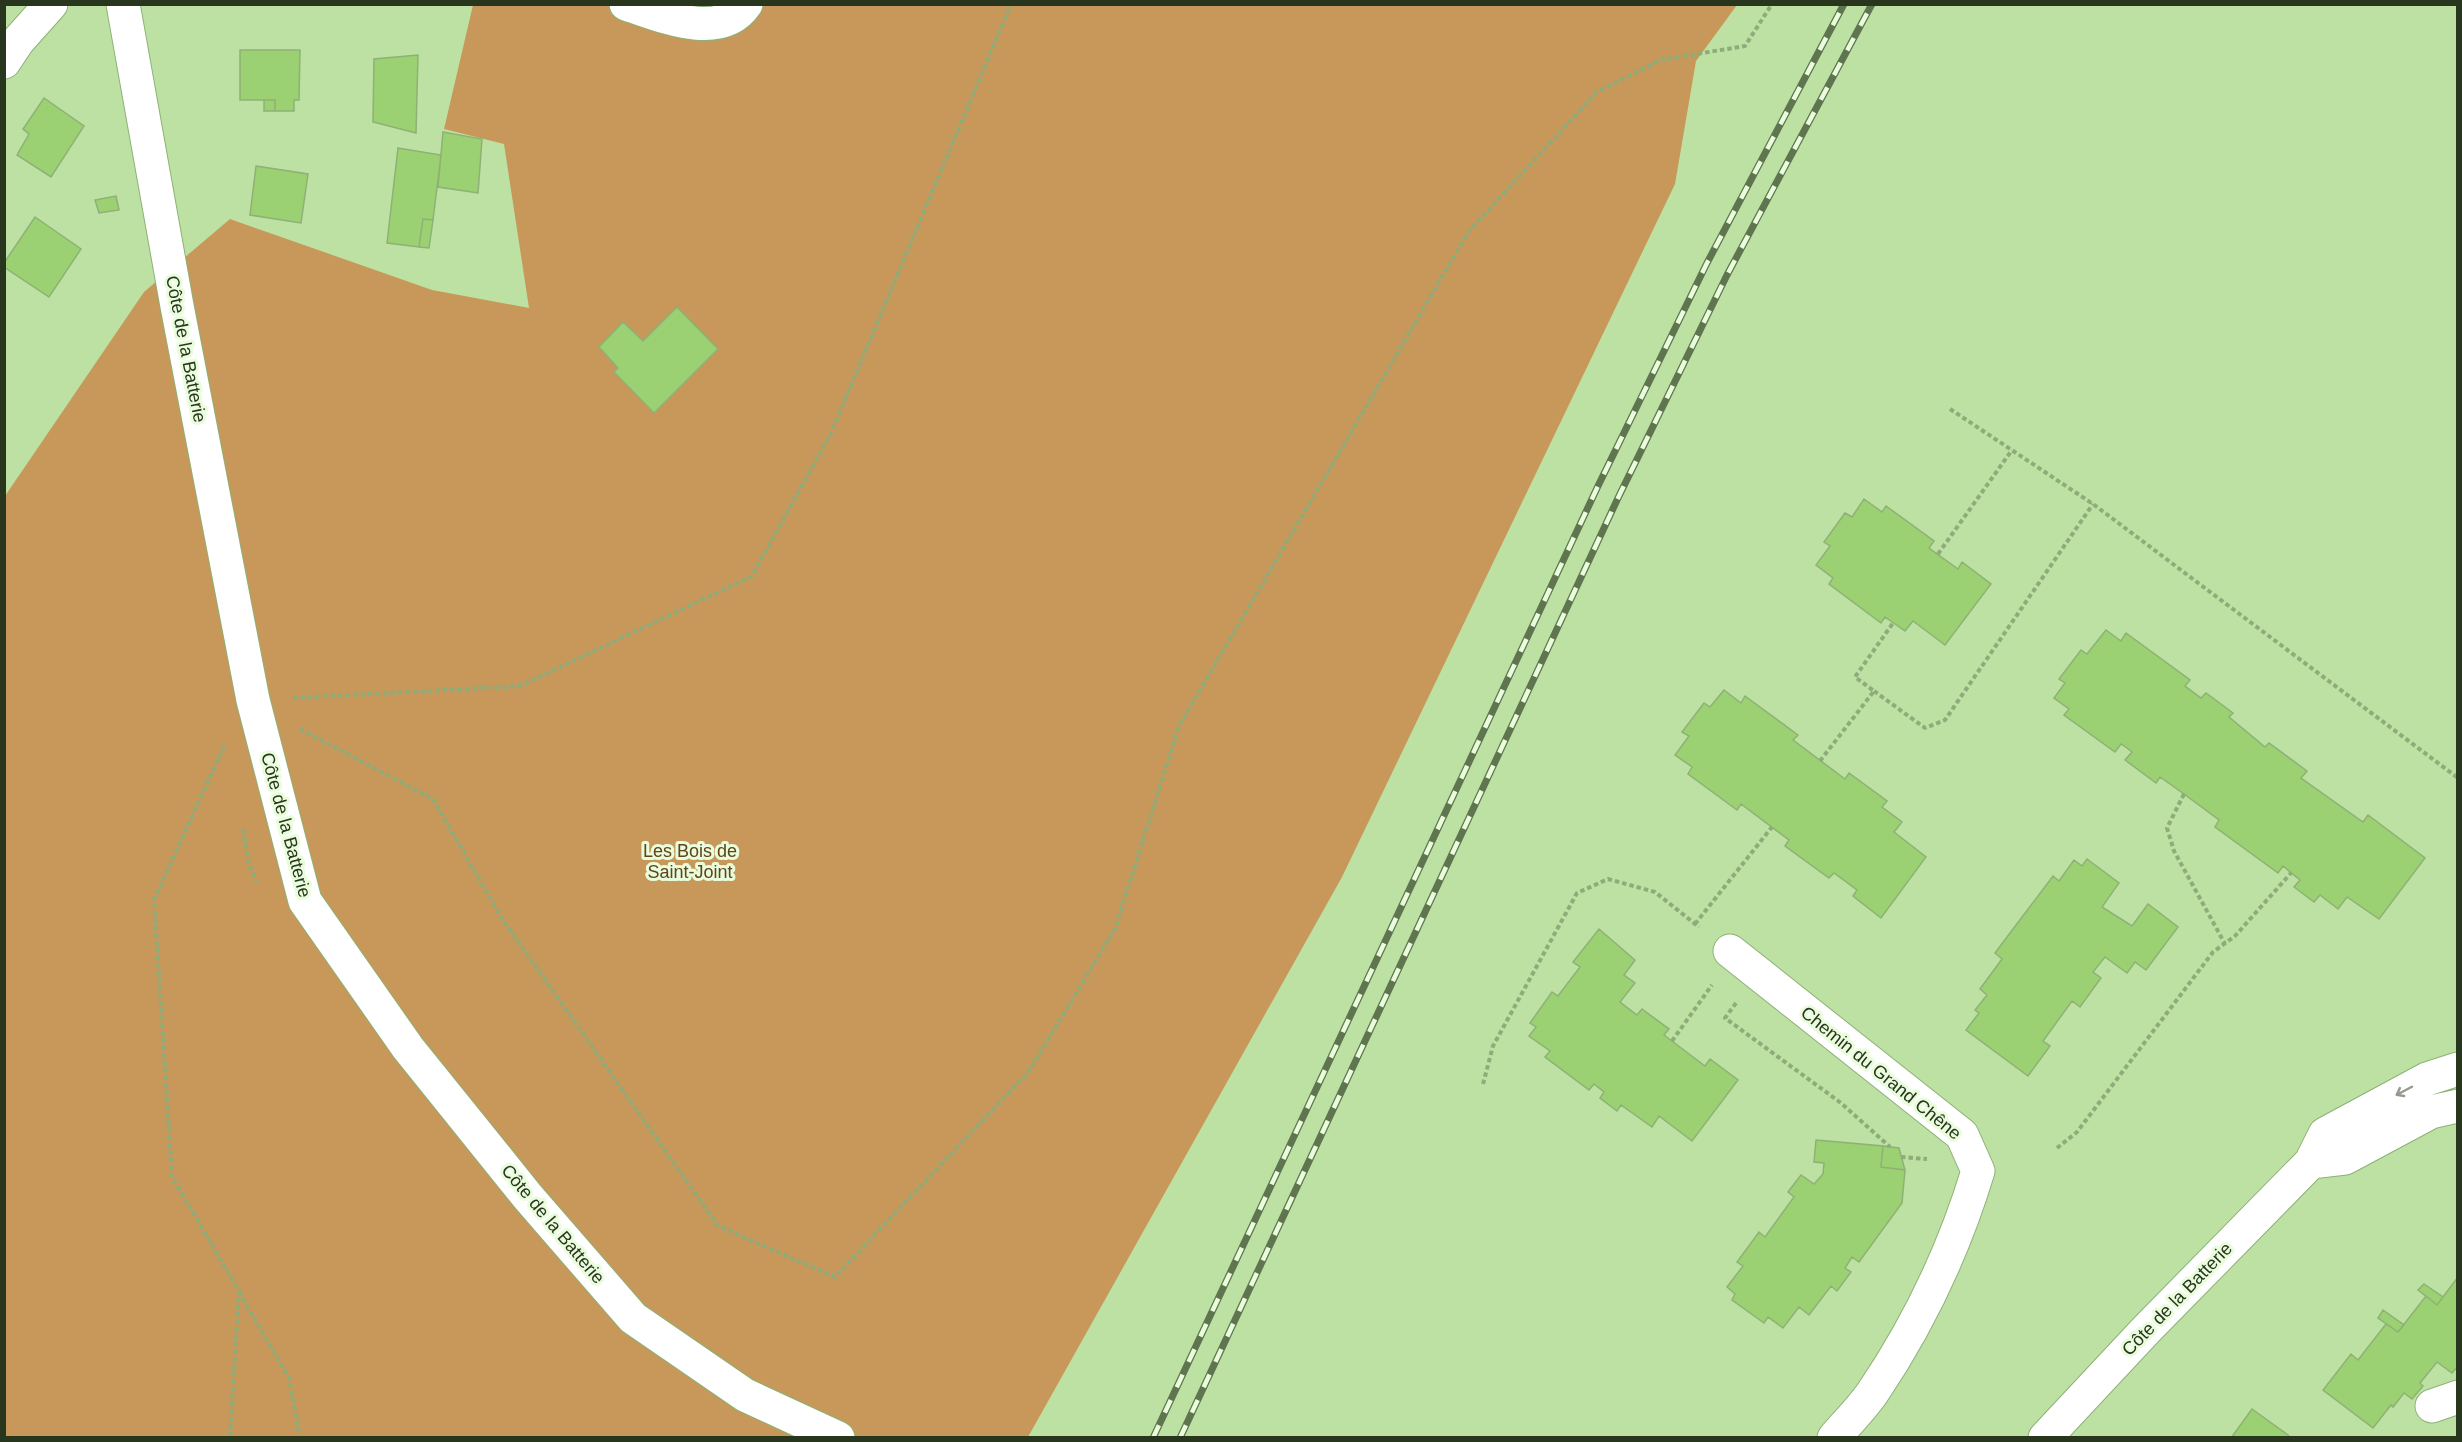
<svg xmlns="http://www.w3.org/2000/svg" width="2462" height="1442" font-family="Arial,sans-serif">
<style>
.green{fill:#c79859}
.building{fill:#9bd173;stroke:#8eb175;stroke-width:1.5}
.lines{fill:none;stroke-linecap:round;stroke-linejoin:round}
.minor-casing{stroke:#8eb176;stroke-width:35}
.major-casing{stroke:#8eb176;stroke-width:35}
.path{stroke:#8eac79;stroke-width:4;stroke-dasharray:4.5 3;stroke-linecap:butt}
.minor{stroke:#fff;stroke-width:33}
.major{stroke:#fff;stroke-width:33}
.rail-casing{stroke:#5e754f;stroke-width:7}
.rail{stroke:#e9fcdc;stroke-width:4.5;stroke-dasharray:14;stroke-linecap:butt}
.oneway{stroke:#949a8e}
.labels{text-anchor:middle;dominant-baseline:central;stroke-width:6;stroke-linejoin:round;paint-order:stroke}
.street-label{font-size:18px;fill:#28361e;stroke:#e9fcdc}
.park-label{font-size:18px;fill:#5f441c;stroke:#e9fcdc}
</style>
<rect width="100%" height="100%" fill="#bce1a3"/>
<!-- green -->
<path class="green" d="M 473,5 L 1737,5 L 1696,61 L 1675,184 L 1342,877 L 1028,1437 L 5,1438 L 5,496 L 144,292 L 230,219 L 432,290 L 529,308 L 504,144 L 444,129 Z"/>
<!-- building -->
<path class="building" d="M 240,50 L 300,50 L 299,100 L 294,100 L 294,111 L 275,111 L 275,100 L 240,100 Z
M 418,55 L 416,133 L 373,122 L 374,59 Z
M 44,98 L 84,126 L 51,177 L 17,155 L 29,134 L 23,129 Z
M 264,100 L 275,100 L 275,111 L 264,111 Z
M 443,132 L 482,139 L 478,193 L 438,187 Z
M 398,148 L 441,155 L 433,220 L 423,219 L 419,247 L 387,243 Z
M 256,166 L 308,174 L 301,223 L 250,215 Z
M 116,196 L 119,210 L 99,213 L 95,200 Z
M 35,217 L 81,249 L 49,297 L 4,267 L 4,263 Z
M 423,219 L 433,220 L 429,248 L 419,247 Z
M 677,307 L 718,349 L 654,413 L 614,372 L 618,368 L 599,347 L 623,322 L 643,341 Z
M 1864,499 L 1882,512 L 1886,506 L 1934,541 L 1929,548 L 1958,569 L 1962,562 L 1991,584 L 1945,645 L 1913,621 L 1905,631 L 1885,617 L 1881,623 L 1829,584 L 1833,578 L 1816,565 L 1830,546 L 1824,542 L 1845,513 L 1852,517 Z
M 2106,630 L 2121,641 L 2126,633 L 2190,680 L 2185,686 L 2201,698 L 2206,693 L 2233,713 L 2229,717 L 2265,747 L 2269,743 L 2307,771 L 2301,778 L 2363,822 L 2368,815 L 2425,858 L 2379,919 L 2347,897 L 2338,909 L 2320,895 L 2314,902 L 2294,887 L 2300,880 L 2283,866 L 2278,873 L 2215,827 L 2219,820 L 2184,794 L 2160,777 L 2156,783 L 2125,760 L 2132,752 L 2127,748 L 2121,744 L 2115,752 L 2064,715 L 2069,709 L 2054,698 L 2065,683 L 2059,679 L 2081,650 L 2087,654 Z
M 1724,690 L 1741,703 L 1745,696 L 1798,735 L 1793,740 L 1845,779 L 1849,773 L 1887,801 L 1882,807 L 1902,822 L 1894,832 L 1926,857 L 1881,918 L 1853,896 L 1857,890 L 1834,873 L 1829,878 L 1785,846 L 1789,840 L 1741,804 L 1737,810 L 1688,774 L 1692,767 L 1675,755 L 1689,736 L 1682,732 L 1704,703 L 1710,707 Z
M 2087,859 L 2119,883 L 2102,907 L 2132,926 L 2148,904 L 2178,927 L 2146,970 L 2135,962 L 2127,973 L 2105,957 L 2093,972 L 2101,978 L 2080,1007 L 2072,1001 L 2043,1041 L 2050,1046 L 2028,1076 L 1966,1030 L 1979,1013 L 1975,1010 L 1987,995 L 1980,989 L 2002,959 L 1995,953 L 2053,876 L 2059,881 L 2074,860 L 2082,866 Z
M 1599,929 L 1635,960 L 1624,975 L 1635,983 L 1620,1002 L 1637,1015 L 1642,1009 L 1669,1029 L 1664,1035 L 1705,1066 L 1710,1059 L 1738,1080 L 1692,1141 L 1659,1116 L 1652,1127 L 1621,1105 L 1617,1111 L 1600,1098 L 1604,1092 L 1594,1084 L 1589,1090 L 1545,1057 L 1550,1051 L 1529,1036 L 1536,1027 L 1530,1023 L 1552,992 L 1558,996 L 1580,967 L 1573,962 Z
M 1816,1140 L 1883,1146 L 1881,1167 L 1905,1170 L 1902,1203 L 1859,1262 L 1852,1257 L 1845,1268 L 1851,1272 L 1837,1291 L 1831,1286 L 1809,1315 L 1799,1307 L 1783,1328 L 1768,1317 L 1764,1323 L 1732,1300 L 1735,1294 L 1727,1287 L 1743,1266 L 1737,1262 L 1759,1232 L 1765,1237 L 1794,1197 L 1788,1192 L 1801,1175 L 1814,1184 L 1823,1174 L 1824,1163 L 1814,1162 Z
M 1883,1146 L 1899,1148 L 1905,1170 L 1881,1167 Z
M 2458,1277 L 2458,1366 L 2452,1373 L 2437,1362 L 2420,1383 L 2423,1386 L 2412,1399 L 2404,1393 L 2393,1407 L 2391,1405 L 2373,1428 L 2323,1390 L 2351,1354 L 2358,1360 L 2386,1324 L 2398,1332 L 2426,1296 L 2437,1305 Z
M 2424,1284 L 2443,1297 L 2437,1305 L 2418,1290 Z
M 2383,1310 L 2404,1325 L 2398,1332 L 2378,1318 Z
M 2252,1409 L 2288,1435 L 2290,1438 L 2231,1438 Z"/>
<g class="lines">
<!-- minor casing -->
<g class="minor-casing">
<path id="minor" d="M 626,4 C 660,15 720,42 746,4
M 4,62 L 18,41 L 51,4
M 1730,951 L 1962,1135 L 1978,1171 C 1954,1250 1919,1324 1873,1392 C 1862,1408 1847,1423 1834,1438
M 2432,1406 L 2458,1397"/>
</g>
<!-- major casing -->
<g class="major-casing">
<path id="major" d="M 123,4 L 177,306 L 253,700 L 305,901 L 408,1048 L 528,1197 L 633,1318 L 745,1395 L 838,1438
M 2311,1162 L 2345,1158 L 2431,1112 L 2458,1106
M 2045,1438 L 2146,1330 L 2311,1162 L 2325,1134 L 2427,1079 L 2458,1069"/>
</g>
<!-- path -->
<path class="path" d="M 1950,409 L 2093,504 L 2458,778
M 1938,554 L 2012,450
M 1874,691 L 1925,728 L 1945,720 L 2093,504
M 293,698 L 520,686 L 752,576 L 831,433 L 1011,4
M 300,729 L 433,799 L 501,917 L 718,1226 L 835,1277 L 1029,1071 L 1115,929 L 1179,726 L 1469,231 L 1597,92 L 1660,60 L 1745,46 L 1772,4
M 224,746 L 154,900 L 172,1177 L 239,1291 L 230,1438
M 1820,761 L 1874,691 L 1855,677 L 1893,623
M 2184,794 L 2167,828 L 2174,851 L 2225,944
M 243,829 L 249,864 L 257,882
M 1695,924 L 1772,827
M 1736,1003 L 1725,1018 L 1841,1103 L 1890,1147
M 1672,1041 L 1712,985
M 1483,1084 L 1493,1046 L 1577,893 L 1608,879 L 1655,892 L 1699,927
M 2057,1148 L 2077,1132 L 2213,952 L 2235,936 L 2291,873
M 1901,1157 L 1927,1159
M 239,1292 L 289,1378 L 300,1438"/>
<!-- minor -->
<use href="#minor" class="minor"/>
<!-- major -->
<use href="#major" class="major"/>
<!-- rail casing -->
<g class="rail-casing">
<path id="rail" d="M 1153,1438 L 1598,486 L 1707,263 L 1844,4
M 1180,1438 L 1618,498 L 1727,275 L 1872,4"/>
</g>
<!-- rail -->
<use href="#rail" class="rail"/>
</g>
<!-- one-way arrows -->
<defs><path id="oneway-shaft" d="M-6 0H5M1.5-3L5.5 0L1.5 3" fill="none" stroke-width="1.6" stroke-linecap="round" stroke-linejoin="round" transform="scale(1.5)"/></defs>
<use class="oneway" href="#oneway-shaft" transform="translate(2404 1091) rotate(152)"/>
<g class="labels">
<!-- street labels -->
<g class="street-label">
<text transform="translate(186 349) rotate(79)">Côte de la Batterie</text>
<text transform="translate(286 825) rotate(75)">Côte de la Batterie</text>
<text transform="translate(1881 1073) rotate(39)">Chemin du Grand Chêne</text>
<text transform="translate(553 1224) rotate(50)">Côte de la Batterie</text>
<text transform="translate(2177 1299) rotate(-46)">Côte de la Batterie</text>
</g>
<!-- park labels -->
<g class="park-label">
<text x="690" y="851">Les Bois de<tspan x="690" dy="21">Saint-Joint</tspan></text>
</g>
</g>
<!-- border -->
<rect width="2462" height="1442" fill="none" stroke="#28361e" stroke-width="12"/>
</svg>
